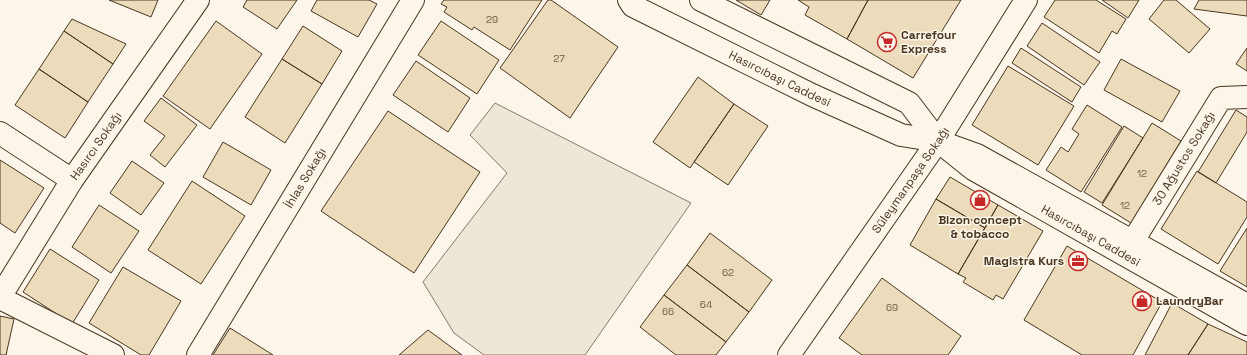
<svg xmlns="http://www.w3.org/2000/svg" width="1247" height="355" font-family="'Space Grotesk',sans-serif">
<style>
.garden{fill:#ede6d9;stroke:#887966}
.building{fill:#ecdcbc;stroke:#4a3520}
.lines{fill:none;stroke-linecap:round;stroke-linejoin:round}
.minor-casing{stroke:#4a3520;stroke-width:24}
.minor{stroke:#fbf6e9;stroke-width:22}
.labels{text-anchor:middle;dominant-baseline:central;stroke-width:3;stroke-linejoin:round;paint-order:stroke}
.number-label{font-size:10px;fill:#725f47}
.poi-label{font-size:12px;font-weight:bold;fill:#4a3520;stroke:#fbf6e9;text-anchor:start}
.street-label{font-size:12px;fill:#4a3520;stroke:#fbf6e9}
</style>
<rect width="100%" height="100%" fill="#fbf6e9"/>
<!-- garden -->
<path class="garden" d="M 495,103 L 691,203 L 585,355 L 484,355 L 454,333 L 423,282 L 507,173 L 470,135 Z"/>
<!-- building -->
<path class="building" d="M 109,0 L 158,0 L 151,17 Z
M 247,0 L 297,0 L 277,29 L 243,7 Z
M 317,0 L 369,0 L 377,4 L 358,37 L 311,11 Z
M 444,0 L 542,0 L 510,50 L 474,27 L 472,30 L 444,12 L 447,7 L 441,4 Z
M 548,0 L 551,0 L 618,47 L 570,118 L 500,68 Z
M 736,0 L 770,0 L 761,15 Z
M 798,0 L 868,0 L 847,39 L 805,15 L 809,7 Z
M 868,0 L 961,0 L 913,78 L 847,39 Z
M 1055,0 L 1096,0 L 1126,19 L 1117,34 L 1112,31 L 1099,53 L 1044,17 Z
M 1102,0 L 1139,0 L 1128,18 Z
M 1164,0 L 1176,0 L 1210,29 L 1189,53 L 1149,19 Z
M 1199,0 L 1247,0 L 1247,16 L 1194,9 Z
M 72,19 L 126,44 L 113,64 L 64,31 Z
M 216,21 L 262,54 L 210,129 L 163,96 Z
M 441,21 L 499,60 L 477,94 L 418,55 Z
M 1042,23 L 1100,62 L 1084,85 L 1027,46 Z
M 303,26 L 342,51 L 322,84 L 282,59 Z
M 64,31 L 113,64 L 88,102 L 39,69 Z
M 1021,48 L 1081,87 L 1072,102 L 1012,63 Z
M 1247,48 L 1247,71 L 1236,64 Z
M 282,59 L 322,84 L 285,143 L 245,117 Z
M 1121,59 L 1180,91 L 1162,122 L 1104,90 Z
M 416,61 L 470,98 L 448,132 L 393,95 Z
M 1008,66 L 1074,106 L 1038,165 L 972,125 Z
M 39,69 L 88,102 L 65,138 L 15,105 Z
M 698,77 L 734,104 L 690,168 L 653,142 Z
M 161,98 L 197,125 L 165,167 L 150,155 L 165,136 L 144,121 Z
M 734,104 L 768,126 L 728,185 L 694,162 Z
M 1087,105 L 1122,127 L 1081,192 L 1046,170 L 1061,147 L 1068,152 L 1079,134 L 1072,129 Z
M 1236,110 L 1247,117 L 1247,132 L 1216,183 L 1198,172 Z
M 388,111 L 480,172 L 414,273 L 321,211 Z
M 1152,123 L 1181,141 L 1131,223 L 1102,205 Z
M 1124,126 L 1143,138 L 1102,203 L 1084,192 Z
M 223,142 L 271,170 L 251,205 L 203,177 Z
M 0,160 L 44,188 L 15,233 L 0,223 Z
M 132,161 L 164,183 L 141,215 L 110,193 Z
M 1197,171 L 1247,202 L 1247,217 L 1218,264 L 1161,229 Z
M 950,177 L 998,205 L 985,228 L 936,199 Z
M 192,181 L 245,216 L 201,284 L 148,250 Z
M 936,199 L 985,228 L 958,274 L 910,245 Z
M 99,205 L 139,231 L 111,273 L 72,247 Z
M 998,205 L 1043,231 L 1003,299 L 996,295 L 993,300 L 963,282 L 966,278 L 958,274 Z
M 1247,228 L 1247,287 L 1220,271 Z
M 710,233 L 772,280 L 749,312 L 687,265 Z
M 1067,246 L 1162,302 L 1133,355 L 1082,355 L 1024,320 Z
M 50,249 L 99,280 L 72,324 L 23,292 Z
M 687,265 L 749,312 L 726,342 L 664,295 Z
M 123,267 L 181,301 L 149,355 L 141,355 L 89,323 Z
M 882,278 L 961,336 L 948,355 L 862,355 L 839,338 Z
M 664,295 L 726,342 L 716,355 L 676,355 L 640,327 Z
M 1172,303 L 1208,324 L 1188,355 L 1145,355 Z
M 0,316 L 14,319 L 6,355 L 0,355 Z
M 1208,324 L 1247,342 L 1247,355 L 1188,355 Z
M 230,328 L 273,355 L 213,355 Z
M 428,330 L 462,355 L 399,355 Z"/>
<g class="lines">
<!-- minor casing -->
<g class="minor-casing">
<g id="minor">
<path id="s1" d="M 629,0 L 633,6 L 812,95 L 901,135 L 938,141 L 977,155 L 1247,305"/>
<path id="s2" d="M 701,0 L 909,103 L 938,141 L 973,169 L 1247,324"/>
<path d="M 0,133 L 72,180"/>
<path id="s3" d="M 1133,241 L 1221,98 L 1247,97"/>
<path id="s4" d="M 0,297 L 72,180 L 198,0"/>
<path d="M 0,298 L 113,355"/>
<path id="s5" d="M 198,355 L 413,0"/>
<path id="s6" d="M 789,355 L 938,141 L 1026,0"/>
</g>
</g>
<!-- minor -->
<use href="#minor" class="minor"/>
</g>
<!-- icons -->
<defs>
<g id="supermarket-ring" transform="scale(1)"><circle r="9.5" fill="#fbf6e9" stroke="#c62828" stroke-width="1.5"/><path d="M-6-5.5h2.5l.6 2H6L4.5 2H-2.5L-4.4-4H-6ZM-1.5 3.2a1.3 1.3 0 1 0 .1 0ZM3 3.2a1.3 1.3 0 1 0 .1 0Z" fill="#c62828"/></g>
<g id="shop-ring" transform="scale(1)"><circle r="9.5" fill="#fbf6e9" stroke="#c62828" stroke-width="1.5"/><path d="M-5-2.5h2.3a2.7 3.5 0 0 1 5.4 0H5L5.5 6h-11ZM-1.5-2.5h3a1.5 2.3 0 0 0-3 0Z" fill="#c62828"/></g>
<g id="office-ring" transform="scale(1)"><circle r="9.5" fill="#fbf6e9" stroke="#c62828" stroke-width="1.5"/><path d="M-6-3h4V-5.5h4V-3h4V5H-6ZM-1-4.5V-3h2v-1.5ZM-6 0V1H6V0Z" fill="#c62828"/></g>
</defs>
<g fill-rule="evenodd">
<use href="#supermarket-ring" x="887" y="42"/>
<use href="#shop-ring" x="980" y="200"/>
<use href="#office-ring" x="1078" y="261"/>
<use href="#shop-ring" x="1142" y="301"/>
</g>
<g class="labels">
<!-- number labels -->
<g class="number-label">
<text x="492" y="19">29</text>
<text x="559" y="58">27</text>
<text x="1142" y="173">12</text>
<text x="1125" y="205">12</text>
<text x="728" y="272">62</text>
<text x="706" y="304">64</text>
<text x="892" y="307">69</text>
<text x="668" y="311">66</text>
</g>
<!-- poi labels -->
<g class="poi-label">
<text x="901" y="35">Carrefour<tspan x="901" dy="14">Express</tspan></text>
<text x="980" y="220" text-anchor="middle">Bizon concept<tspan x="980" dy="14">&amp; tobacco</tspan></text>
<text x="1064" y="261" text-anchor="end">Magistra Kurs</text>
<text x="1156" y="301">LaundryBar</text>
</g>
<!-- street labels -->
<g class="street-label">
<text stroke="none"><textPath href="#s1" startOffset="171">Hasırcıbaşı Caddesi</textPath></text>
<text stroke="none"><textPath href="#s4" startOffset="179">Hasırcı Sokağı</textPath></text>
<text stroke="none"><textPath href="#s3" startOffset="97">30 Ağustos Sokağı</textPath></text>
<text stroke="none"><textPath href="#s5" startOffset="207">İhlas Sokağı</textPath></text>
<text stroke="none"><textPath href="#s6" startOffset="213">Süleymanpaşa Sokağı</textPath></text>
<text stroke="none"><textPath href="#s2" startOffset="460">Hasırcıbaşı Caddesi</textPath></text>
</g>
</g>
</svg>
